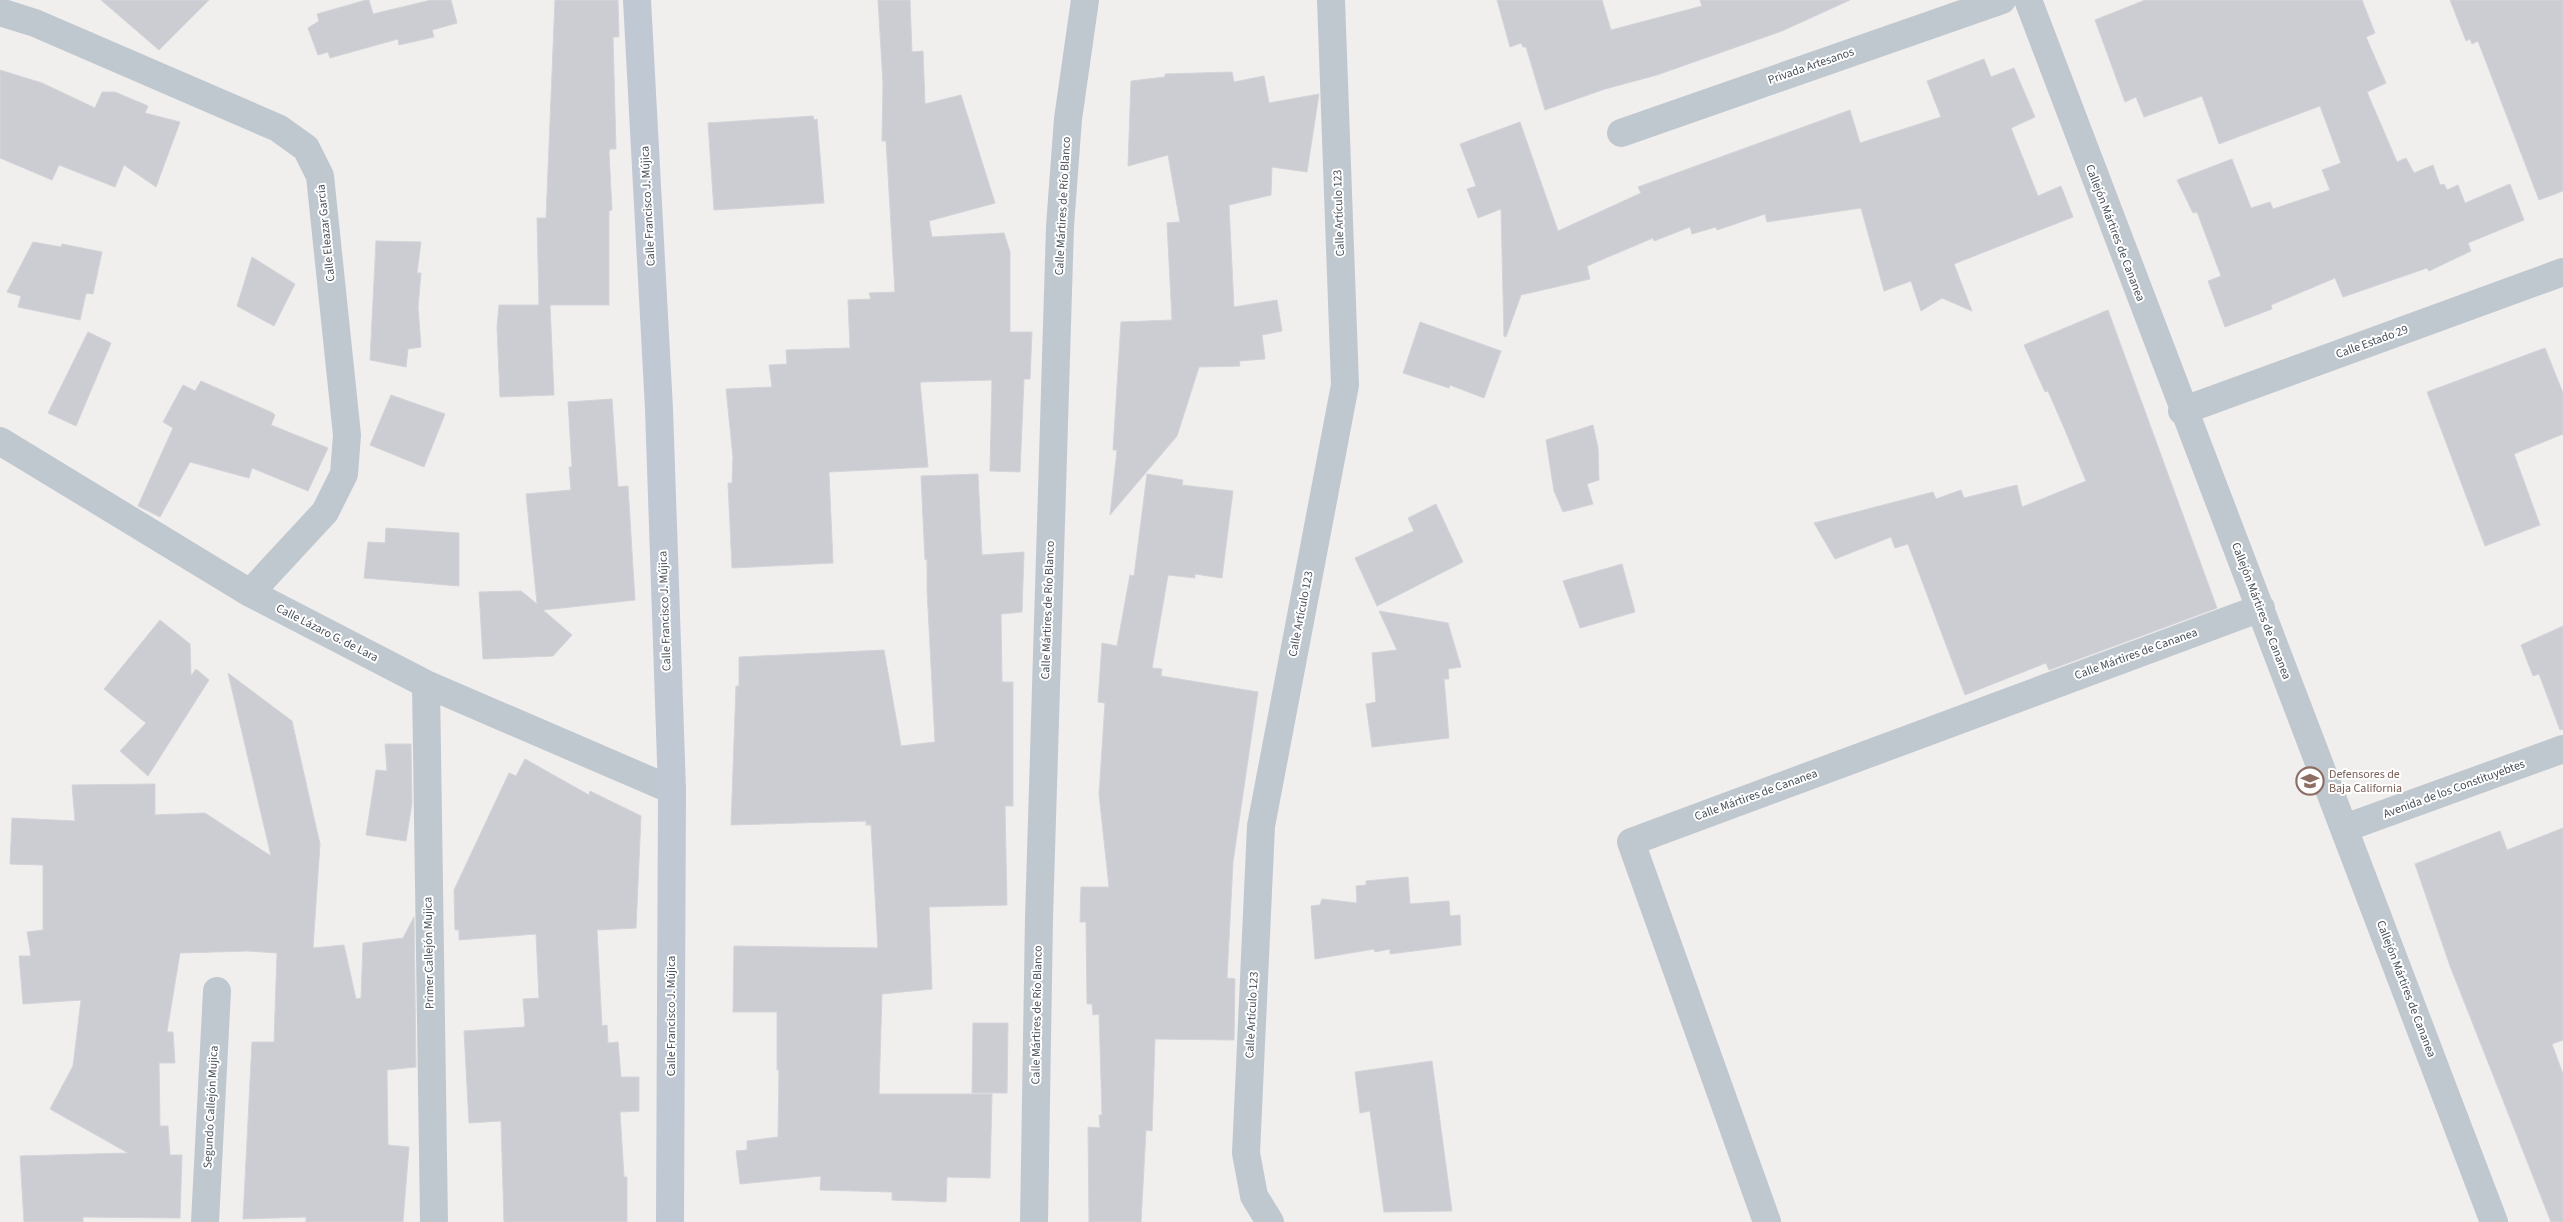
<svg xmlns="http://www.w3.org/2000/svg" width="2563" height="1222" font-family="'Source Sans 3',sans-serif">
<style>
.building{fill:#cccdd3;stroke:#d3d4d9}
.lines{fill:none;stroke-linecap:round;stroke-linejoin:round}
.street{stroke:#c0c8cf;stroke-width:28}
.secondary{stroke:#c0c8d4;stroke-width:28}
.labels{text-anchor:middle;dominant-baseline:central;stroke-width:4;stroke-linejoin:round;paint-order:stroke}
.street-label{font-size:12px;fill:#48505a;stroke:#fff}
.education-label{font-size:12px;fill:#785e54;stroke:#fff;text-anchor:start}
</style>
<rect width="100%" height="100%" fill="#f1eeee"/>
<!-- building -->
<path class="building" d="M 101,0 L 209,0 L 159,50 Z
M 366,0 L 369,0 L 373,14 L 431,0 L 451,0 L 457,23 L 432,30 L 434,37 L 399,45 L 398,39 L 330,58 L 328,52 L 318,55 L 308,28 L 319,21 L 317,14 Z
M 555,0 L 618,0 L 619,37 L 613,37 L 616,149 L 610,149 L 609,152 L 612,210 L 609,211 L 609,305 L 550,305 L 554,395 L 500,397 L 497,327 L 499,305 L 539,305 L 537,218 L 546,218 Z
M 878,0 L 910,0 L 912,52 L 923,51 L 925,104 L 961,95 L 995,203 L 929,221 L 932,237 L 1004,233 L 1010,252 L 1010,332 L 1032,332 L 1030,379 L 1024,379 L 1020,472 L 990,471 L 992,380 L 920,382 L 928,467 L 829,472 L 833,563 L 732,568 L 728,483 L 732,483 L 733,457 L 726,389 L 772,387 L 769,365 L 787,364 L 786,350 L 850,348 L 848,300 L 871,299 L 869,293 L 895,292 L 886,141 L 882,141 L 883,84 Z
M 1497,0 L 1602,0 L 1611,30 L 1702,6 L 1700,0 L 1850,0 L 1782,31 L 1657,75 L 1605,89 L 1545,110 L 1526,47 L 1523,47 L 1521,43 L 1510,47 Z
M 2145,0 L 2362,0 L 2375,33 L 2366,37 L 2386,83 L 2367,92 L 2397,162 L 2406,158 L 2414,173 L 2433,165 L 2440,185 L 2444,184 L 2447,190 L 2458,185 L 2465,203 L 2510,184 L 2524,220 L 2468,243 L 2471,251 L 2429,271 L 2427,268 L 2343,297 L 2335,278 L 2271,305 L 2272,309 L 2225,327 L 2208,281 L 2221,276 L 2197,212 L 2193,213 L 2177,180 L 2232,159 L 2251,208 L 2270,202 L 2273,209 L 2330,190 L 2322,170 L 2341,163 L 2320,106 L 2219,144 L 2202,96 L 2144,117 L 2136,97 L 2125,102 L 2095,20 Z
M 2450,0 L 2563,0 L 2563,191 L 2539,200 L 2478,41 L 2472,44 L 2470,39 L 2466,41 Z
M 1984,59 L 1991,77 L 2014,68 L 2035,117 L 2011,128 L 2038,196 L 2061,186 L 2073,217 L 1954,264 L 1972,311 L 1942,298 L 1921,311 L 1911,281 L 1884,291 L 1861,208 L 1767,222 L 1765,214 L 1717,230 L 1716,227 L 1692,234 L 1690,227 L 1654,241 L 1653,238 L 1587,266 L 1590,279 L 1521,295 L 1506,337 L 1504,336 L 1501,209 L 1478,218 L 1467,189 L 1476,186 L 1460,144 L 1520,122 L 1558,231 L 1641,193 L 1638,187 L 1850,110 L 1860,143 L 1941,117 L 1927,81 Z
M 0,70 L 42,83 L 95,108 L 102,92 L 115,92 L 148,106 L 145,113 L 180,122 L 156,187 L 124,165 L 115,187 L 59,165 L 52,180 L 0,158 Z
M 1232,72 L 1234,82 L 1264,76 L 1269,103 L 1319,94 L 1307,172 L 1272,167 L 1271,195 L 1229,205 L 1234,307 L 1277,300 L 1282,331 L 1262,335 L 1265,359 L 1239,361 L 1240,366 L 1199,367 L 1177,436 L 1110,515 L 1117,450 L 1113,450 L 1121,322 L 1172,320 L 1167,223 L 1180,222 L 1168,155 L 1128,166 L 1131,81 L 1165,77 L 1165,74 Z
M 813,116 L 814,120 L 817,119 L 824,203 L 714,210 L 708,123 Z
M 376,241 L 421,242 L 417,273 L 421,273 L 418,307 L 421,347 L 408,349 L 406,367 L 370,360 Z
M 33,242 L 61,247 L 62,244 L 102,252 L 93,294 L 86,293 L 80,320 L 18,307 L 21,296 L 7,292 Z
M 252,257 L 295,284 L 274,326 L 237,306 Z
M 2108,310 L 2217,608 L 2049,670 L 2046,663 L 1965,695 L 1908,544 L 1895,548 L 1891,537 L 1835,559 L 1814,523 L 1933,492 L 1936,499 L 1961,490 L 1964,498 L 2017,485 L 2022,507 L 2086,481 L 2065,430 L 2048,391 L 2045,392 L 2024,345 Z
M 1420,322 L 1501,351 L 1484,398 L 1450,385 L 1449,388 L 1403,373 Z
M 88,332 L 111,343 L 76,426 L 48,413 Z
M 2545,348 L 2563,393 L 2563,434 L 2514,454 L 2540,525 L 2485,546 L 2427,392 Z
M 201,381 L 273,413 L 275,415 L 271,425 L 328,448 L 308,491 L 252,468 L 249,478 L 190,462 L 160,517 L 138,506 L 173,428 L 163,422 L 183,385 L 195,391 Z
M 391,395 L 445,414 L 424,467 L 370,445 Z
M 612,399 L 618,487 L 628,486 L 635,600 L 543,610 L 572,635 L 553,656 L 483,659 L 479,592 L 521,591 L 537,604 L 526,494 L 571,490 L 569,467 L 572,467 L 568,402 Z
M 1593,425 L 1598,448 L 1599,480 L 1587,484 L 1593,504 L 1563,512 L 1554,491 L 1546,440 Z
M 978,474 L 982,555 L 1024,552 L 1022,612 L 1001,614 L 1002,682 L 1013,682 L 1013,806 L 1005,806 L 1007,905 L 929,907 L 932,989 L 882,994 L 879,1094 L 992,1094 L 990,1178 L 947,1177 L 946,1202 L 892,1200 L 892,1192 L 820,1190 L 821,1176 L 740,1184 L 736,1151 L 747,1150 L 747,1141 L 778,1137 L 779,1070 L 777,1070 L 777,1012 L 733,1012 L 734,946 L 878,948 L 871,825 L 866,825 L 866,821 L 731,825 L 736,686 L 739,686 L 739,657 L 884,650 L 901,746 L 935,742 L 927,589 L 927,559 L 925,560 L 921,476 Z
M 1147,474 L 1183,480 L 1182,485 L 1233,491 L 1222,578 L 1195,574 L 1195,578 L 1168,575 L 1152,668 L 1162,669 L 1161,676 L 1258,692 L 1233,862 L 1227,978 L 1235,979 L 1234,1040 L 1155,1039 L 1152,1131 L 1146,1130 L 1141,1222 L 1089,1222 L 1088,1127 L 1100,1128 L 1099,1115 L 1102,1115 L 1099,1014 L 1093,1015 L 1092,1004 L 1087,1004 L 1086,922 L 1080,922 L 1081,887 L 1109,887 L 1099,794 L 1105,703 L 1098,702 L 1102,643 L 1117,646 L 1130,575 L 1134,576 Z
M 1436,504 L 1463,562 L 1377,606 L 1355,558 L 1414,531 L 1408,518 Z
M 386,528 L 459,533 L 459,586 L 364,578 L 368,542 L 385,543 Z
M 1622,564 L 1635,612 L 1580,628 L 1563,581 Z
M 1379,611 L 1448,623 L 1461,667 L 1448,669 L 1449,679 L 1444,679 L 1449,738 L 1372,747 L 1366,704 L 1376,702 L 1372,653 L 1397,650 Z
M 160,620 L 190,644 L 191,676 L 196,669 L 209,680 L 148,776 L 120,751 L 146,723 L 104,689 Z
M 2563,626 L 2563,729 L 2560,730 L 2539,674 L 2533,676 L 2521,645 Z
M 228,673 L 292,721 L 320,844 L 313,948 L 344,945 L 356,999 L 361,998 L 363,943 L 403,938 L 414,917 L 416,1067 L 387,1070 L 388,1145 L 409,1147 L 403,1222 L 306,1222 L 306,1217 L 243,1219 L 252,1042 L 274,1042 L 277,953 L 247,951 L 180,953 L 167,1032 L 173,1032 L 175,1063 L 159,1063 L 160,1126 L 168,1126 L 170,1155 L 182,1155 L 180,1218 L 83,1217 L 83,1222 L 24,1222 L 20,1156 L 128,1153 L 50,1109 L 73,1066 L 81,1000 L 23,1004 L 19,956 L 31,956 L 27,932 L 43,930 L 43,865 L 10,864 L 12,818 L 75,821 L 72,785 L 155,784 L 155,815 L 205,813 L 271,856 Z
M 385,744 L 411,744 L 412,803 L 406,841 L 366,835 L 376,770 L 387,771 Z
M 525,759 L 589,795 L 590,791 L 641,816 L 636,928 L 597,930 L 602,1026 L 607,1025 L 608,1043 L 618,1042 L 621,1077 L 639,1077 L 639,1111 L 620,1112 L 624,1177 L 627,1177 L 627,1222 L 504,1222 L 501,1121 L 469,1123 L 464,1031 L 525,1027 L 523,999 L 539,998 L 536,934 L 459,940 L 459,930 L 455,930 L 454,890 L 509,773 L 516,776 Z
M 2563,828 L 2563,1040 L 2552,1044 L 2563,1074 L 2563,1222 L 2551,1222 L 2450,966 L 2415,864 L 2500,831 L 2507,850 Z
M 1408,877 L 1410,904 L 1449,901 L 1450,916 L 1460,915 L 1461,945 L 1390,954 L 1390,949 L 1375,952 L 1374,949 L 1315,959 L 1311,906 L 1320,905 L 1322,899 L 1357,903 L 1356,886 L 1366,885 L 1366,881 Z
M 973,1023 L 1008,1023 L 1007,1093 L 972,1093 Z
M 1432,1061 L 1452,1211 L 1384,1212 L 1370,1111 L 1360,1113 L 1355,1072 Z"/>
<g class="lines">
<!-- street -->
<path class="street" d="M 2028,0 C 2181,408 2340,814 2494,1222
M 0,12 L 35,23 L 278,128 L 306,148 L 320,176 L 347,435 L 344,474 L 325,512 L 250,593
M 1621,133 L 2002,0
M 2182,411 L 2563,272
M 0,441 L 250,593 L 426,684 L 672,790
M 426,684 L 434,1222
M 2345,828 L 2563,749
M 205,1222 L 217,991
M 1034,1222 L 1039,918 L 1060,226 L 1068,119 L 1085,0
M 1270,1222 L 1254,1196 L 1246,1153 L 1261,826 L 1345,385 L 1331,0
M 1767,1222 L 1631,842 L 2261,608"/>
<!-- secondary -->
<path class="secondary" d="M 637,0 L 659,409 L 672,790 L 670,1222"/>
</g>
<!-- icons -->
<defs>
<g id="school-ring" transform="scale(1.4375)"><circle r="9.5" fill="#fff" stroke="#8d6e63" stroke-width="1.5"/><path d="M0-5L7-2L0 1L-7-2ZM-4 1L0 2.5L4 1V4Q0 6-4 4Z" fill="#8d6e63"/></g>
</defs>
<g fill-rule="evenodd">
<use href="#school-ring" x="2310" y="781"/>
</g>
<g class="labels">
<!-- street labels -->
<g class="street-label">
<text transform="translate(1811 66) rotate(-19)">Privada Artesanos</text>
<text transform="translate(648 206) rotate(-93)">Calle Francisco J. Mújica</text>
<text transform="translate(1063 206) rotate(-87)">Calle Mártires de Río Blanco</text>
<text transform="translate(1339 213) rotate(-92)">Calle Artículo 123</text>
<text transform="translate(326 233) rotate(-96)">Calle Eleazar García</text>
<text transform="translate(2115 233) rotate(69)">Callejón Mártires de Cananea</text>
<text transform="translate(2372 342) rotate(-20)">Calle Estado 29</text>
<text transform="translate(1048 610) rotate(-88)">Calle Mártires de Río Blanco</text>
<text transform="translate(665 611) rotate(-92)">Calle Francisco J. Mújica</text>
<text transform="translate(2261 611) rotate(69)">Callejón Mártires de Cananea</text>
<text transform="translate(1301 614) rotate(-79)">Calle Artículo 123</text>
<text transform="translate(327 633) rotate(27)">Calle Lázaro G. de Lara</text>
<text transform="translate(2136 654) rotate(-20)">Calle Mártires de Cananea</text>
<text transform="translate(2454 789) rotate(-20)">Avenida de los Constituyebtes</text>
<text transform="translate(1756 795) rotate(-20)">Calle Mártires de Cananea</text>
<text transform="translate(429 953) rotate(-91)">Primer Callejón Mujica</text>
<text transform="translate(2406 989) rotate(69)">Callejón Mártires de Cananea</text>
<text transform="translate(1037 1015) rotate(-89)">Calle Mártires de Río Blanco</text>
<text transform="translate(1252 1015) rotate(-87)">Calle Artículo 123</text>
<text transform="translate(671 1016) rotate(-90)">Calle Francisco J. Mújica</text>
<text transform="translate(211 1107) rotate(-87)">Segundo Callejón Mujica</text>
</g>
<!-- education labels -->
<g class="education-label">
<text x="2329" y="774">Defensores de<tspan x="2329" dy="14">Baja California</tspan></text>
</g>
</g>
</svg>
